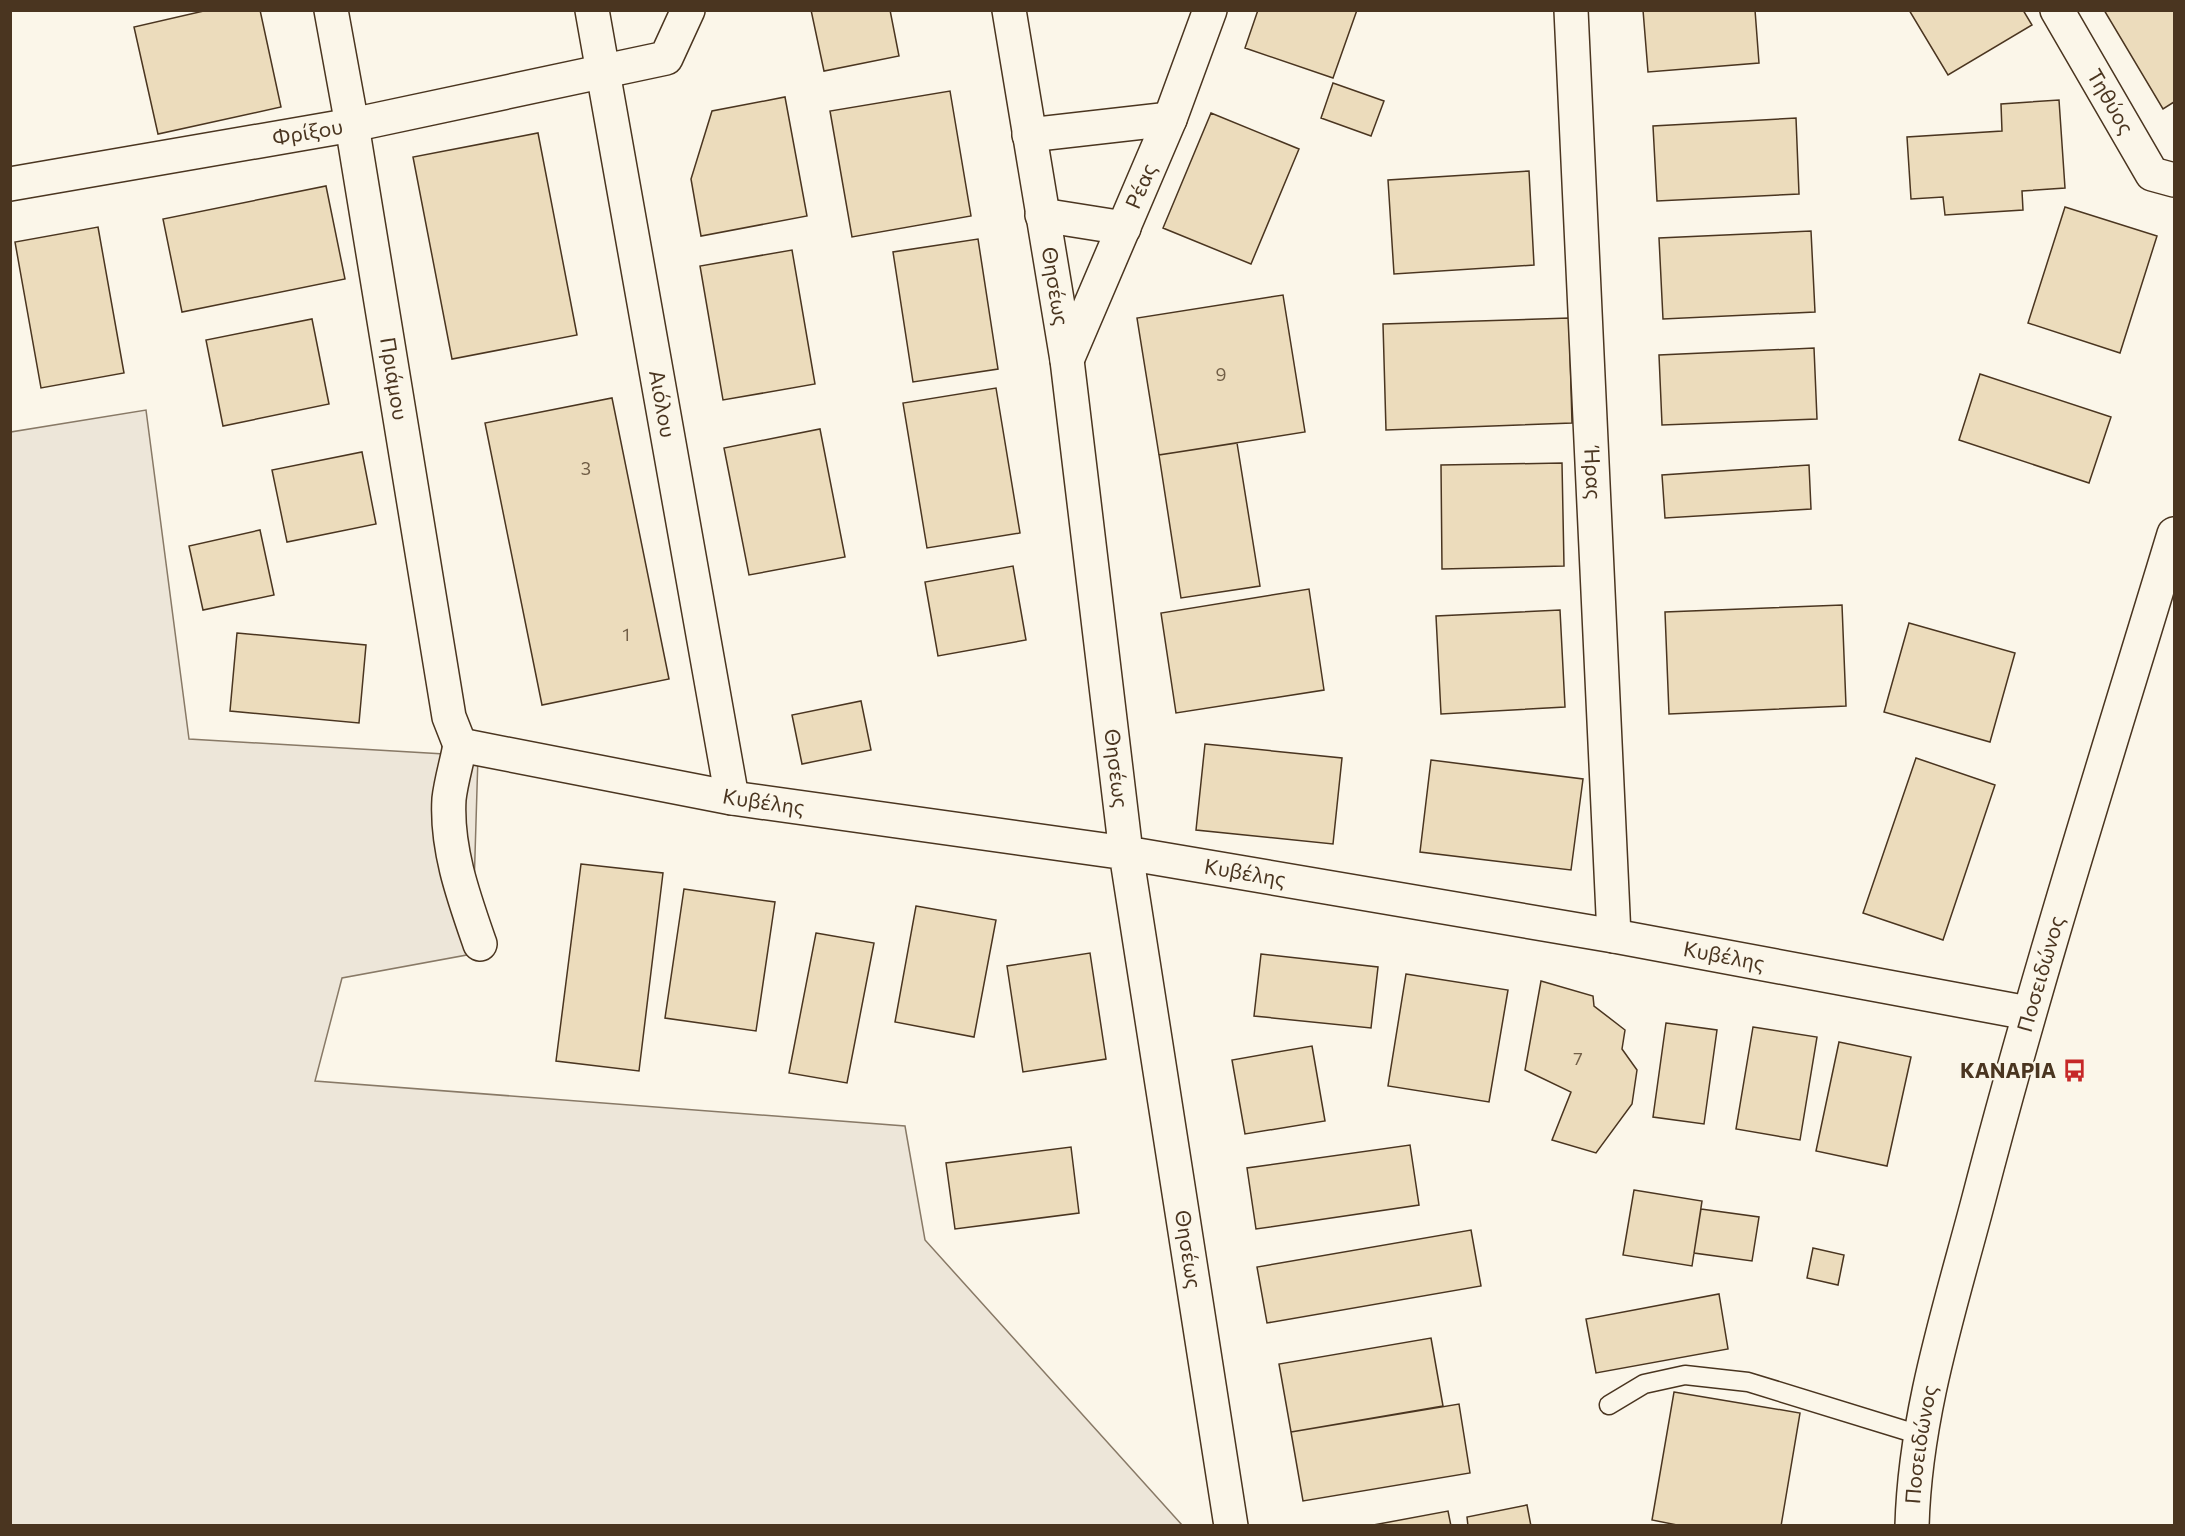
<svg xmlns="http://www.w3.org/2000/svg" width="2185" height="1536" viewBox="0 0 2185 1536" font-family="Commissioner,sans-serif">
  <rect width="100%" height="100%" fill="#fbf6e9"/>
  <path fill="#ede6d9" stroke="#887966" stroke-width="1.5" d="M 146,410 L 189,739 L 478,756 L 472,954 L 342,978 L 315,1081 L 905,1126 L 925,1240 L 1182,1525 L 11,1526 L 11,432 Z"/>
  <path fill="#ecdcbc" stroke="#4a3520" stroke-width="1.5" d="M 208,10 L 260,10 L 281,107 L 158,134 L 134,27 Z
    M 811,10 L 890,10 L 899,56 L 824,71 Z
    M 1258,10 L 1357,10 L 1333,78 L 1245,48 Z
    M 1643,10 L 1755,10 L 1759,63 L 1648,72 Z
    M 1909,10 L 2023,10 L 2032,25 L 1948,75 Z
    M 2104,10 L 2174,10 L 2174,102 L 2163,109 Z
    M 1333,83 L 1384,101 L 1371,136 L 1321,118 Z
    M 950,91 L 971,216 L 852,237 L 830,111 Z
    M 785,97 L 807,216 L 701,236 L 691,179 L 712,111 Z
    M 2059,100 L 2065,188 L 2022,191 L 2023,210 L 1945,215 L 1943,197 L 1911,199 L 1907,137 L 2002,131 L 2001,104 Z
    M 1211,113 L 1299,149 L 1251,264 L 1163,228 Z
    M 1796,118 L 1799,194 L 1657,201 L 1653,126 Z
    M 538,133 L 577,335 L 452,359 L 413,157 Z
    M 1529,171 L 1534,265 L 1394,274 L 1388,180 Z
    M 326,186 L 345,279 L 182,312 L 163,219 Z
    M 2065,207 L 2157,236 L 2120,353 L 2028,323 Z
    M 98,227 L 124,373 L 41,388 L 15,242 Z
    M 1811,231 L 1815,312 L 1663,319 L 1659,238 Z
    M 978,239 L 998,369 L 913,382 L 893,252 Z
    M 792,250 L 815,384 L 723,400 L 700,266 Z
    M 1283,295 L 1305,432 L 1159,455 L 1137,318 Z
    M 1569,318 L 1572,423 L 1386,430 L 1383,324 Z
    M 312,319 L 329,404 L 223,426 L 206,340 Z
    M 1814,348 L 1817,419 L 1662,425 L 1659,355 Z
    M 1980,374 L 2111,417 L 2089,483 L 1959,440 Z
    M 996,388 L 1020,533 L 927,548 L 903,403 Z
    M 612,398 L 669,679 L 542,705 L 485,423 Z
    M 820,429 L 845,557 L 749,575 L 724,448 Z
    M 1237,443 L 1260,586 L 1181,598 L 1159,455 Z
    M 362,452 L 376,524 L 287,542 L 272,470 Z
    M 1562,463 L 1564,566 L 1442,569 L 1441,465 Z
    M 1809,465 L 1811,509 L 1665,518 L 1662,475 Z
    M 260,530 L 274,595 L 203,610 L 189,546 Z
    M 1013,566 L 1026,640 L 938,656 L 925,582 Z
    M 1309,589 L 1324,690 L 1176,713 L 1161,613 Z
    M 1842,605 L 1846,706 L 1669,714 L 1665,612 Z
    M 1560,610 L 1565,707 L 1441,714 L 1436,616 Z
    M 1909,623 L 2015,653 L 1990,742 L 1884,712 Z
    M 237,633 L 366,645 L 359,723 L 230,711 Z
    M 861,701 L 871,750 L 802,764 L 792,715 Z
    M 1205,744 L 1342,758 L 1333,844 L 1196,830 Z
    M 1916,758 L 1995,785 L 1943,940 L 1863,913 Z
    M 1431,760 L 1583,779 L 1571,870 L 1420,852 Z
    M 581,864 L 663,873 L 639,1071 L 556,1061 Z
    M 684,889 L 775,902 L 756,1031 L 665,1018 Z
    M 916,906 L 996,920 L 974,1037 L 895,1022 Z
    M 816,933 L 874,943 L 847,1083 L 789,1073 Z
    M 1090,953 L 1106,1059 L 1023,1072 L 1007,966 Z
    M 1261,954 L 1378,967 L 1371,1028 L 1254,1016 Z
    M 1406,974 L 1508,990 L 1489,1102 L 1388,1086 Z
    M 1541,981 L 1593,996 L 1594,1006 L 1625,1030 L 1622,1049 L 1637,1070 L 1632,1104 L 1596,1153 L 1552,1140 L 1571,1092 L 1525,1070 Z
    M 1666,1023 L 1717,1030 L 1704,1124 L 1653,1117 Z
    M 1753,1027 L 1817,1037 L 1800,1140 L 1736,1129 Z
    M 1839,1042 L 1911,1057 L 1887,1166 L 1816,1151 Z
    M 1312,1046 L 1325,1121 L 1245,1134 L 1232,1060 Z
    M 1410,1145 L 1419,1205 L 1256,1229 L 1247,1168 Z
    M 1071,1147 L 1079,1213 L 955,1229 L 946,1163 Z
    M 1634,1190 L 1702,1201 L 1692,1266 L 1623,1255 Z
    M 1701,1209 L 1759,1217 L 1752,1261 L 1694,1253 Z
    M 1471,1230 L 1481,1286 L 1267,1323 L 1257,1267 Z
    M 1813,1248 L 1844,1255 L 1838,1285 L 1807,1278 Z
    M 1719,1294 L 1728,1349 L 1596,1373 L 1586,1319 Z
    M 1431,1338 L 1443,1406 L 1291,1432 L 1279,1364 Z
    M 1674,1392 L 1800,1413 L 1781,1526 L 1682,1526 L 1652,1520 Z
    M 1459,1404 L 1470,1473 L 1303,1501 L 1291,1432 Z
    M 1527,1505 L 1531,1526 L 1468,1526 L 1467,1517 Z
    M 1448,1511 L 1451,1526 L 1368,1526 Z"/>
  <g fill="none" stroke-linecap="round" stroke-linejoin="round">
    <defs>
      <path id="lane" d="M 1609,1405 L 1644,1384 L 1685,1375 L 1748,1382 L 1920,1435"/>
      <g id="street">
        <path id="s1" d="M 331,10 L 352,125 L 449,717 L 460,745"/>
        <path id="s2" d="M 592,10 L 732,798"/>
        <path id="s3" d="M 1571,10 L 1614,936"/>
        <path id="s4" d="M 2057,10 L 2152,174 L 2174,180"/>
        <path d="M 1029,135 L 1170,119"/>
        <path id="s5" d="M 10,184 L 352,125 L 666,58 L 688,10"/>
        <path d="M 1042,215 L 1124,228"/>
        <path id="s6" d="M 1067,360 L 1170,119 L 1210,10"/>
        <path id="s7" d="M 460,745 L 732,798 L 1126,853 L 1231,1526"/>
        <path d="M 460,745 C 457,762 451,781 449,799 C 446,849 464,898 480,944"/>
      </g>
      <g id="secondary">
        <path id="s8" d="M 1009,10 L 1067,360 L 1126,853 L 1614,936 L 2028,1013"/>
      </g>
      <g id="primary">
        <path id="s9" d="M 1912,1526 C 1915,1413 1951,1305 1979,1198 C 2037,975 2107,755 2174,534"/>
      </g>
    </defs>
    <use href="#lane" stroke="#4a3520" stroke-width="21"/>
    <use href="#street" stroke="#4a3520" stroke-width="36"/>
    <use href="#secondary" stroke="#4a3520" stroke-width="36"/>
    <use href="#primary" stroke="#4a3520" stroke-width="36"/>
    <use href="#lane" stroke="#fbf6e9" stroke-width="18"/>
    <use href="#street" stroke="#fbf6e9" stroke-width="33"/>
    <use href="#secondary" stroke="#fbf6e9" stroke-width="33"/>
    <use href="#primary" stroke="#fbf6e9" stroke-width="33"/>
  </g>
  <defs>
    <symbol id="bus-bare" viewBox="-9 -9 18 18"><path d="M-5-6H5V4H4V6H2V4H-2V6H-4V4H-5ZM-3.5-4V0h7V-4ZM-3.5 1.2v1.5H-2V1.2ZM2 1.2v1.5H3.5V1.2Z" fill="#c62828" stroke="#fbf6e9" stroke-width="2.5" paint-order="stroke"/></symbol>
  </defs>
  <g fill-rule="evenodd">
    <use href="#bus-bare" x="2058" y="1054" width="33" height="33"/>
  </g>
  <g text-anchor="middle" stroke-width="4.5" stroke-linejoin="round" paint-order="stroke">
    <g font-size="18" fill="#725f47">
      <text x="1221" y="381">9</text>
      <text x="586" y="475">3</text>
      <text x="626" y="641">1</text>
      <text x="1578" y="1065">7</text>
    </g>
    <g font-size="21" fill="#4a3520" stroke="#fbf6e9">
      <text dy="7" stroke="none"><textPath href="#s4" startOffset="106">Τηθύος</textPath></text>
      <text dy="7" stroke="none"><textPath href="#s5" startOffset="302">Φρίξου</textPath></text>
      <text dy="7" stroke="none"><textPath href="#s6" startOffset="189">Ρέας</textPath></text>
      <text dy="7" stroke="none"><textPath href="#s8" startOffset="280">Θησέως</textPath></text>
      <text dy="7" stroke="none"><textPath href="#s1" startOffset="374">Πριάμου</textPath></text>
      <text dy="7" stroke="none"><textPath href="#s2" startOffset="400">Αιόλου</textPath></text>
      <text dy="7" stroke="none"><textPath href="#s3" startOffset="464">Ήρας</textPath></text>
      <text dy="7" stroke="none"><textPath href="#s8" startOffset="766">Θησέως</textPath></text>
      <text dy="7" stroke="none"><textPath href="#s7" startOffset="309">Κυβέλης</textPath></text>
      <text dy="7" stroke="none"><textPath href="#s8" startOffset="972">Κυβέλης</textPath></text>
      <text dy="7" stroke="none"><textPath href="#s8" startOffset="1458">Κυβέλης</textPath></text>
      <text dy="7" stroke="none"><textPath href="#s9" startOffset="568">Ποσειδώνος</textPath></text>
      <text dy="7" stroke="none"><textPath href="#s7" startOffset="1076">Θησέως</textPath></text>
      <text dy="7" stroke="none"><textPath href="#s9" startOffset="82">Ποσειδώνος</textPath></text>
    </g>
    <g font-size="21" font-weight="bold" fill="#4a3520" stroke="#fbf6e9" text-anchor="end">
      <text x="2056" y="1078">ΚΑΝΑΡΙΑ</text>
    </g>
  </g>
  <rect width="2185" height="1536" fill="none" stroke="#4a3520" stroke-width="24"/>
</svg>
